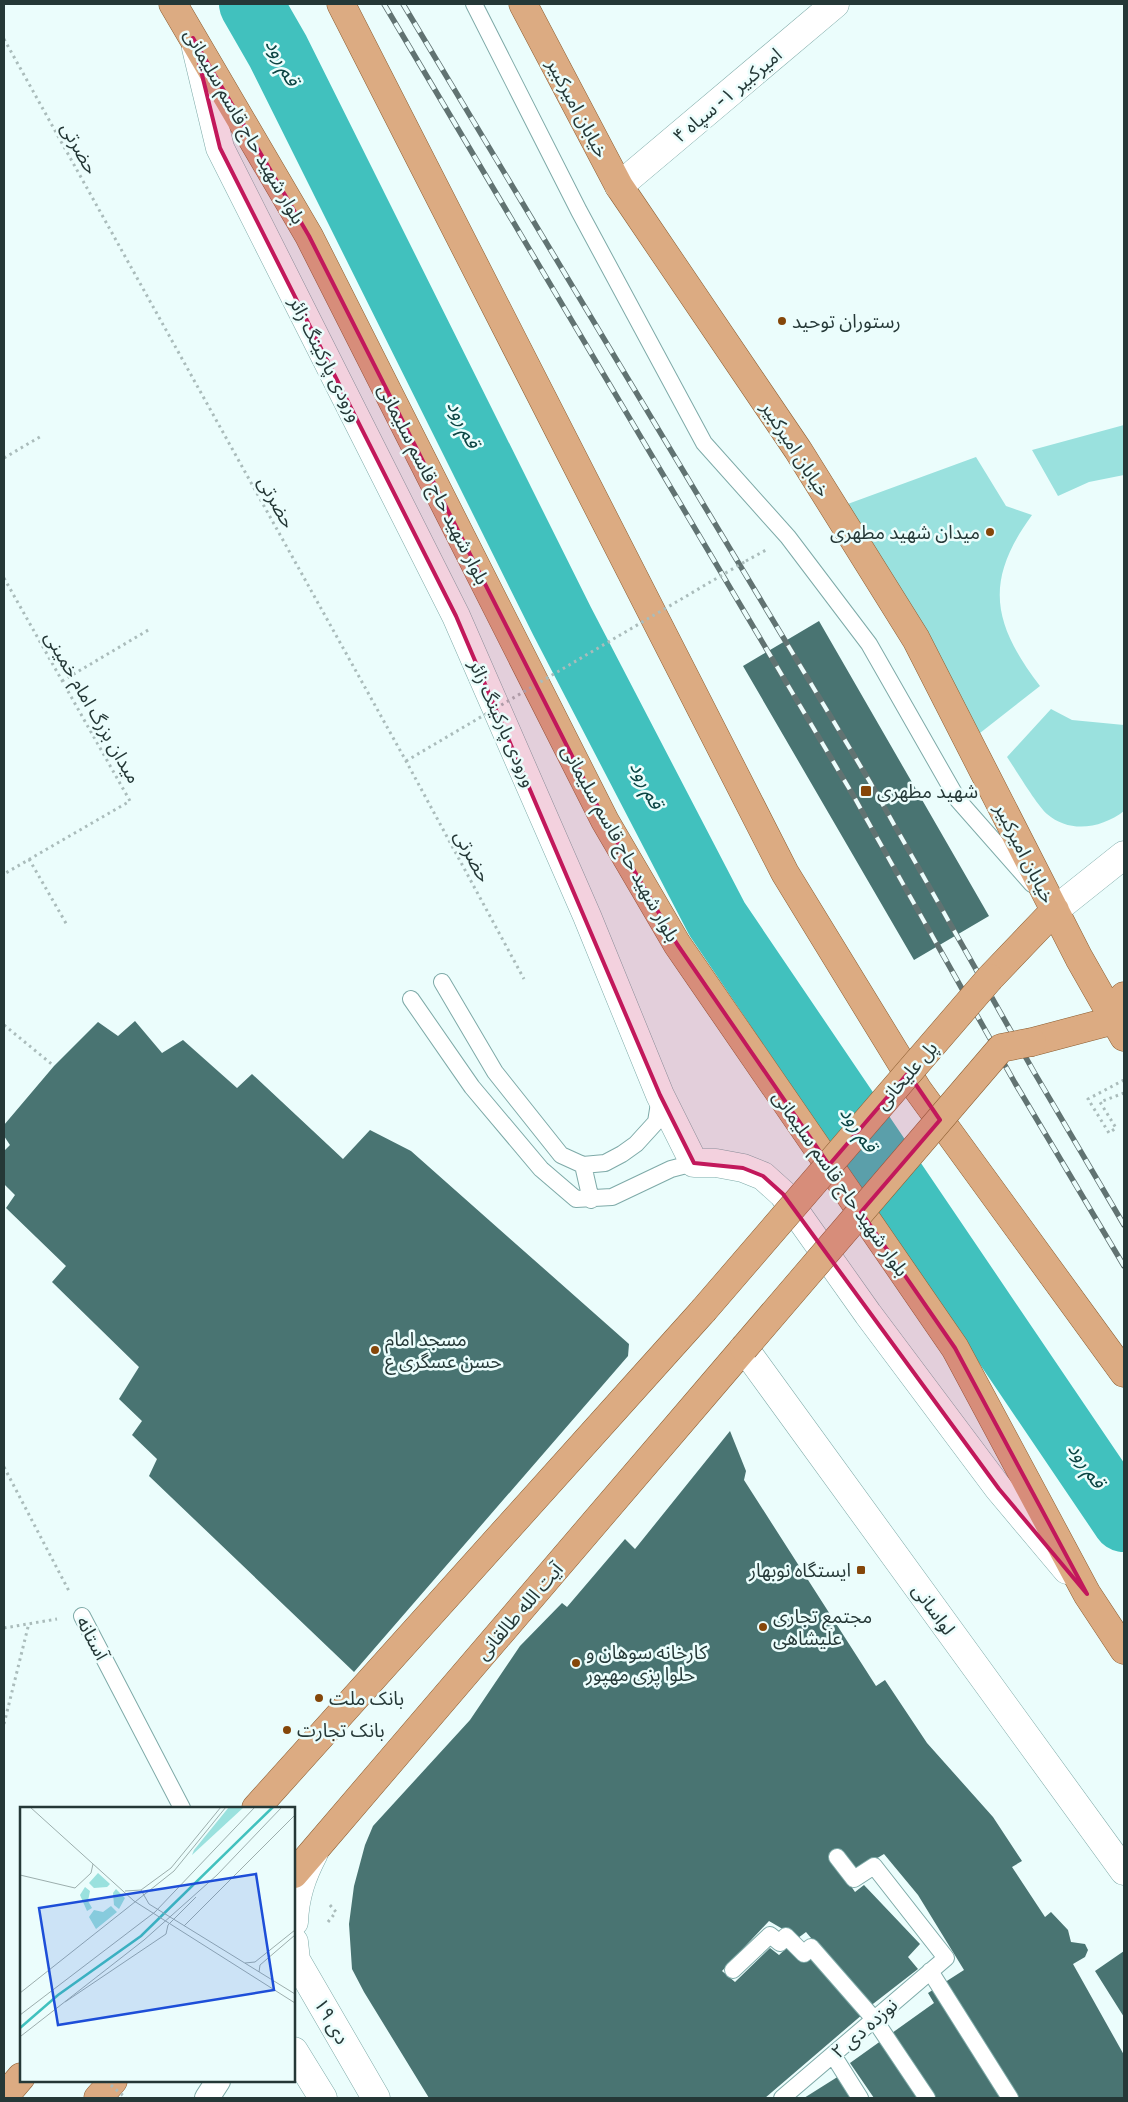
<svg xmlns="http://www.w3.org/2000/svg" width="1128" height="2102" viewBox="0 0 1128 2102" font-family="Cabin,'Noto Sans Arabic',sans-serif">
  <rect width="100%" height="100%" fill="#ebfdfc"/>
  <path fill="#9ae1de" d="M 1124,425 L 1124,475 L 1089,482 L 1058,496 L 1032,450 Z
    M 976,457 L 1006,506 L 1032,515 C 984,581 992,623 1040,686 L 980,733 L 845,505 Z
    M 1051,709 L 1072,720 L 1124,725 L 1124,811 C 1102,828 1070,834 1047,814 C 1036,804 1016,770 1007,757 Z"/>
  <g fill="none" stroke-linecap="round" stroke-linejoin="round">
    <path stroke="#41c1be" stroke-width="64" d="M 251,4 L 278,51 L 562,621 L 717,919 L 1124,1520"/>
  </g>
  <path fill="#497472" d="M 819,621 L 989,916 L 914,960 L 743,666 Z
    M 135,1021 L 162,1053 L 183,1040 L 237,1088 L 252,1074 L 343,1159 L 370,1130 L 411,1151 L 629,1344 L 628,1356 L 354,1672 L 149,1476 L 157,1459 L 132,1435 L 142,1421 L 119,1399 L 139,1367 L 52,1282 L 66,1266 L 6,1208 L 15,1195 L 4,1184 L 4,1151 L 10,1145 L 4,1136 L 4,1125 L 54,1066 L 98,1022 L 118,1036 Z
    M 730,1431 L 746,1471 L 744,1480 L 876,1686 L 885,1680 L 927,1743 L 993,1817 L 1022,1861 L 1012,1867 L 1045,1917 L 1051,1912 L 1068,1930 L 1071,1942 L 1085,1944 L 1088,1950 L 1085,1957 L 1073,1964 L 1124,2055 L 1124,2098 L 874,2098 L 850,2063 L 934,2003 L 928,1993 L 964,1970 L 918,1895 L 884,1854 L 854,1872 L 831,1857 L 855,1892 L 864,1885 L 920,1944 L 908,1957 L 918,1969 L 869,2007 L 806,1932 L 798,1938 L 769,1921 L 722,1971 L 735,1982 L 770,1948 L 779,1955 L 789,1946 L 811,1954 L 863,2014 L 765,2098 L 429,2098 L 364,1992 L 352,1969 L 349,1924 L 354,1886 L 365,1845 L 373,1826 L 470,1720 L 520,1646 L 562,1603 L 567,1607 L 625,1539 L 635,1549 Z
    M 1124,1951 L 1124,2017 L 1095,1971 Z
    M 839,2076 L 854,2098 L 804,2098 Z"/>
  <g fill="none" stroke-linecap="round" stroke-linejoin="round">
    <defs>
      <path id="service" d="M 474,4 L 579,211 L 704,443 L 788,537 L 869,644 L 958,800 L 1032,884
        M 442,982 L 495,1072 L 561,1155 L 583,1165 L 605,1163 L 622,1154 L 636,1144 L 656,1122 L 660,1097
        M 411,999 L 472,1087 L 541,1169 L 576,1199 L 612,1197 L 671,1169 L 694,1163
        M 583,1165 L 591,1200
        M 82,1616 L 182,1808
        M 733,1970 L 770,1935 L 780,1943 L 786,1936 L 804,1954 L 811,1947 L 874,2019 L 927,2098
        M 930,1971 L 1010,2098
        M 833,2055 L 860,2098
        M 782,2098 L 946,1958 L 874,1866 L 854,1879 L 837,1857"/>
      <path id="pedestrian" d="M 207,2098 L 218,2081"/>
      <path id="minor" d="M 619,186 L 835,4"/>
      <path id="secondary" d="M 196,48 L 220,148 L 456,616 L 587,916 L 660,1095 L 694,1163 L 716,1163 L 743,1168 L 763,1176 L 783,1194 L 868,1314 L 999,1489 L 1067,1570
        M 1055,910 L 1124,855
        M 744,1348 L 1124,1871
        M 294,1922 C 295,1896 302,1876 314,1853
        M 294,1942 L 296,1960 L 376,2098
        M 294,2051 L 323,2098"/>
      <path id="primary" d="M 173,4 L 309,236 L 605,821 L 677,944 L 955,1348 L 1087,1594 L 1124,1650
        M 341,4 L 785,873 L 918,1090 L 1124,1373
        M 523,4 L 619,186 L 798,450 L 916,639 L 1079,958 L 1124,1037
        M 990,978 L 1055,910
        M 1032,1042 L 1115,1020 L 1120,1000 L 1124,996
        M 256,1808 L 703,1311
        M 294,1874 L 744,1348
        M 4,2097 L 21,2077
        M 98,2098 L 113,2081"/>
    </defs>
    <use href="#service" stroke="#7eaaa8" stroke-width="18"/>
    <use href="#pedestrian" stroke="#7eaaa8" stroke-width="26"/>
    <use href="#minor" stroke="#7eaaa8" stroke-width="29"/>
    <use href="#secondary" stroke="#7eaaa8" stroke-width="29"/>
    <use href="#primary" stroke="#8c5e32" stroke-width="29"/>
    <path stroke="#aabcbb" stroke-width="3" stroke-dasharray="2.5 4" stroke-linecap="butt" d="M 4,39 L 406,761 L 524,979
      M 4,458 L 43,435
      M 746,561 L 766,550
      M 4,578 L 130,801 L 4,874
      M 62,681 L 150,629
      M 29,859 L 67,925
      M 4,1025 L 54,1066
      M 1124,1080 L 1088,1099 L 1109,1133 L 1116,1128 L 1100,1102 L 1124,1093
      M 4,1467 L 70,1593
      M 4,1628 L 57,1619
      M 4,1724 L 29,1623
      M 328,1922 L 336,1912 L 329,1904"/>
    <use href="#service" stroke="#fff" stroke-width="16"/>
    <use href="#pedestrian" stroke="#fff" stroke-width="24"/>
    <use href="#minor" stroke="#fff" stroke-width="28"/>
    <use href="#secondary" stroke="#fff" stroke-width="28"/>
    <use href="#primary" stroke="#dcab82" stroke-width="28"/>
    <defs>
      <path id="rail" d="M 384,4 L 853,795 L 1015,1083 L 1124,1266
        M 403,4 L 870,782 L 1034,1072 L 1124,1225"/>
    </defs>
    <use href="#rail" stroke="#617372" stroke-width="5.5"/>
    <use href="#rail" stroke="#ebfdfc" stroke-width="4" stroke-dasharray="11" stroke-linecap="butt"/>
    <defs>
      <path id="primary-bridge" d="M 703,1311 L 990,978
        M 744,1348 L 1001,1048 L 1032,1042"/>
    </defs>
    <use href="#primary-bridge" stroke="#8c5e32" stroke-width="29" stroke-linecap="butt"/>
    <path stroke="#aabcbb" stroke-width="3" stroke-dasharray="2.5 4" stroke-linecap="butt" d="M 406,761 L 746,561
      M 106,2081 L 126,2098"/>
    <use href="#primary-bridge" stroke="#dcab82" stroke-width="28"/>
  </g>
  <path fill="#c2185b" fill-opacity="0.2" stroke="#c2185b" stroke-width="4" stroke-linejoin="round" d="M 193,38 L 309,236 L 605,821 L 677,944 L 829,1165 L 908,1073 L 940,1120 L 861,1212 L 955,1348 L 1087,1594 L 999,1489 L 783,1194 L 763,1176 L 743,1168 L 694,1163 L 660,1095 L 456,616 L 220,148 Z"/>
  <g fill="#854609" stroke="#ebfdfc" stroke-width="2">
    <circle cx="782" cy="321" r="5"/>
    <circle cx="990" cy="532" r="5"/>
    <rect x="860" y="785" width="12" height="12" rx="2.5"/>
    <circle cx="375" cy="1350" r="5"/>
    <rect x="856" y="1565" width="10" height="10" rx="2.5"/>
    <circle cx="763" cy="1627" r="5"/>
    <circle cx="576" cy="1663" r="5"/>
    <circle cx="319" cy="1698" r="5"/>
    <circle cx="287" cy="1730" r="5"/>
  </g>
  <g text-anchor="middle" stroke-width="5" stroke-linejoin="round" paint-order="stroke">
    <g font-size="19" fill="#253837" stroke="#ebfdfc">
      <text transform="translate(727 95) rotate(-40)" y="7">امیرکبیر ۱- سپاه ۴</text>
      <text transform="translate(578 108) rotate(62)" y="7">خیابان امیرکبیر</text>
      <text transform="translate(245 126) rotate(60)" y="7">بلوار شهید حاج قاسم سلیمانی</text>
      <text transform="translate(80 148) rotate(61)" y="7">حضرتی</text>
      <text transform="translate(326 359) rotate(63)" y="7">ورودی پارکینگ زائر</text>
      <text transform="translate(796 449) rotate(57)" y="7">خیابان امیرکبیر</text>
      <text transform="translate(434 484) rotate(63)" y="7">بلوار شهید حاج قاسم سلیمانی</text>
      <text transform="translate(277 502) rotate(61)" y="7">حضرتی</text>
      <text transform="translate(93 707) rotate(60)" y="7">میدان بزرگ امام خمینی</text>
      <text transform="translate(503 723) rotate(66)" y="7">ورودی پارکینگ زائر</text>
      <text transform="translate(621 843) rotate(61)" y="7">بلوار شهید حاج قاسم سلیمانی</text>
      <text transform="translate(1025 853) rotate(63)" y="7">خیابان امیرکبیر</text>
      <text transform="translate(473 856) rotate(62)" y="7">حضرتی</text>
      <text transform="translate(906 1075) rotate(-49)" y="7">پل علیخانی</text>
      <text transform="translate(841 1183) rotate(55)" y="7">بلوار شهید حاج قاسم سلیمانی</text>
      <text transform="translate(934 1609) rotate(54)" y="7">لواسانی</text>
      <text transform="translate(519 1611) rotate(-49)" y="7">آیت الله طالقانی</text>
      <text transform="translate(93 1638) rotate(62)" y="7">آستانه</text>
      <text transform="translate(332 2021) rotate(60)" y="7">۱۹ دی</text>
      <text transform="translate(864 2028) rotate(-41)" y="7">نوزده دی ۲</text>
    </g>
    <g font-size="19" fill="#253837" stroke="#ebfdfc" text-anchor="start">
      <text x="792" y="328">رستوران توحید</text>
      <text x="980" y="539" text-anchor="end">میدان شهید مطهری</text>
      <text x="877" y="798">شهید مطهری</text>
      <text x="385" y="1346">مسجد امام<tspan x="385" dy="22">حسن عسگری ع</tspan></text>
      <text x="851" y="1577" text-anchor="end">ایستگاه نوبهار</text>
      <text x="773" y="1623">مجتمع تجاری<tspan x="773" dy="22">علیشاهی</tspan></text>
      <text x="586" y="1659">کارخانه سوهان و<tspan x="586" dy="22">حلوا پزی مهپور</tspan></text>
      <text x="329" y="1705">بانک ملت</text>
      <text x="297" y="1737">بانک تجارت</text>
    </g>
    <g font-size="20" font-style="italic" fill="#0c4544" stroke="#ebfdfc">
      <text transform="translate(283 62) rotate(62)" y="7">قم رود</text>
      <text transform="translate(464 424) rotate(64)" y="7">قم رود</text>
      <text transform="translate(647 785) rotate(63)" y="7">قم رود</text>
      <text transform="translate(859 1129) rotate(56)" y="7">قم رود</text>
      <text transform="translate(1087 1465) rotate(56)" y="7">قم رود</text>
    </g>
  </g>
  <g transform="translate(20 1807)">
    <rect width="275" height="275" fill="#ebfdfc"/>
    <path d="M 209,0 L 224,0 L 172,48 L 174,43 ZM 78,66 L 90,77 L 87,80 L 74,81 L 69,76 ZM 65,80 L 70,84 L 68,94 L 72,101 L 67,104 L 60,88 ZM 96,82 L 105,91 L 99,102 L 94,98 L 93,86 ZM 91,99 L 97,105 L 76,122 L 69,110 L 74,103 L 83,105 Z" fill="#9ae1de"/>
    <path fill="none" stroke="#41c1be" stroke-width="2.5" d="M 0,221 L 38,188 L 121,129 L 253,0"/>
    <path fill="none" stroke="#9caead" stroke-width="1" d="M 10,0 L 114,94 L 275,196M 0,68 L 55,81 L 71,66 L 73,57M 121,83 L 129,97 L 275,187M 105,84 L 121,83 L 151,61 L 201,0M 164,119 L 275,8M 225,156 L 235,155 L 275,123M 239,165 L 240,158 L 275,128M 0,186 L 154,64 L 206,0M 45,195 L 146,127 L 148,118 L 176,90M 0,208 L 135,105 L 235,0M 1,229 L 124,133 L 197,68 L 262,0"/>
    <path fill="#1d4ed8" fill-opacity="0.15" stroke="#1d4ed8" stroke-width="2.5" d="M 236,67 L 254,183 L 38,218 L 19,101 Z"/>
    <rect width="275" height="275" fill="none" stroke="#253837" stroke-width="2.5"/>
  </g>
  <rect width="1128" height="2102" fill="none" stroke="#253837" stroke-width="10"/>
</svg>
